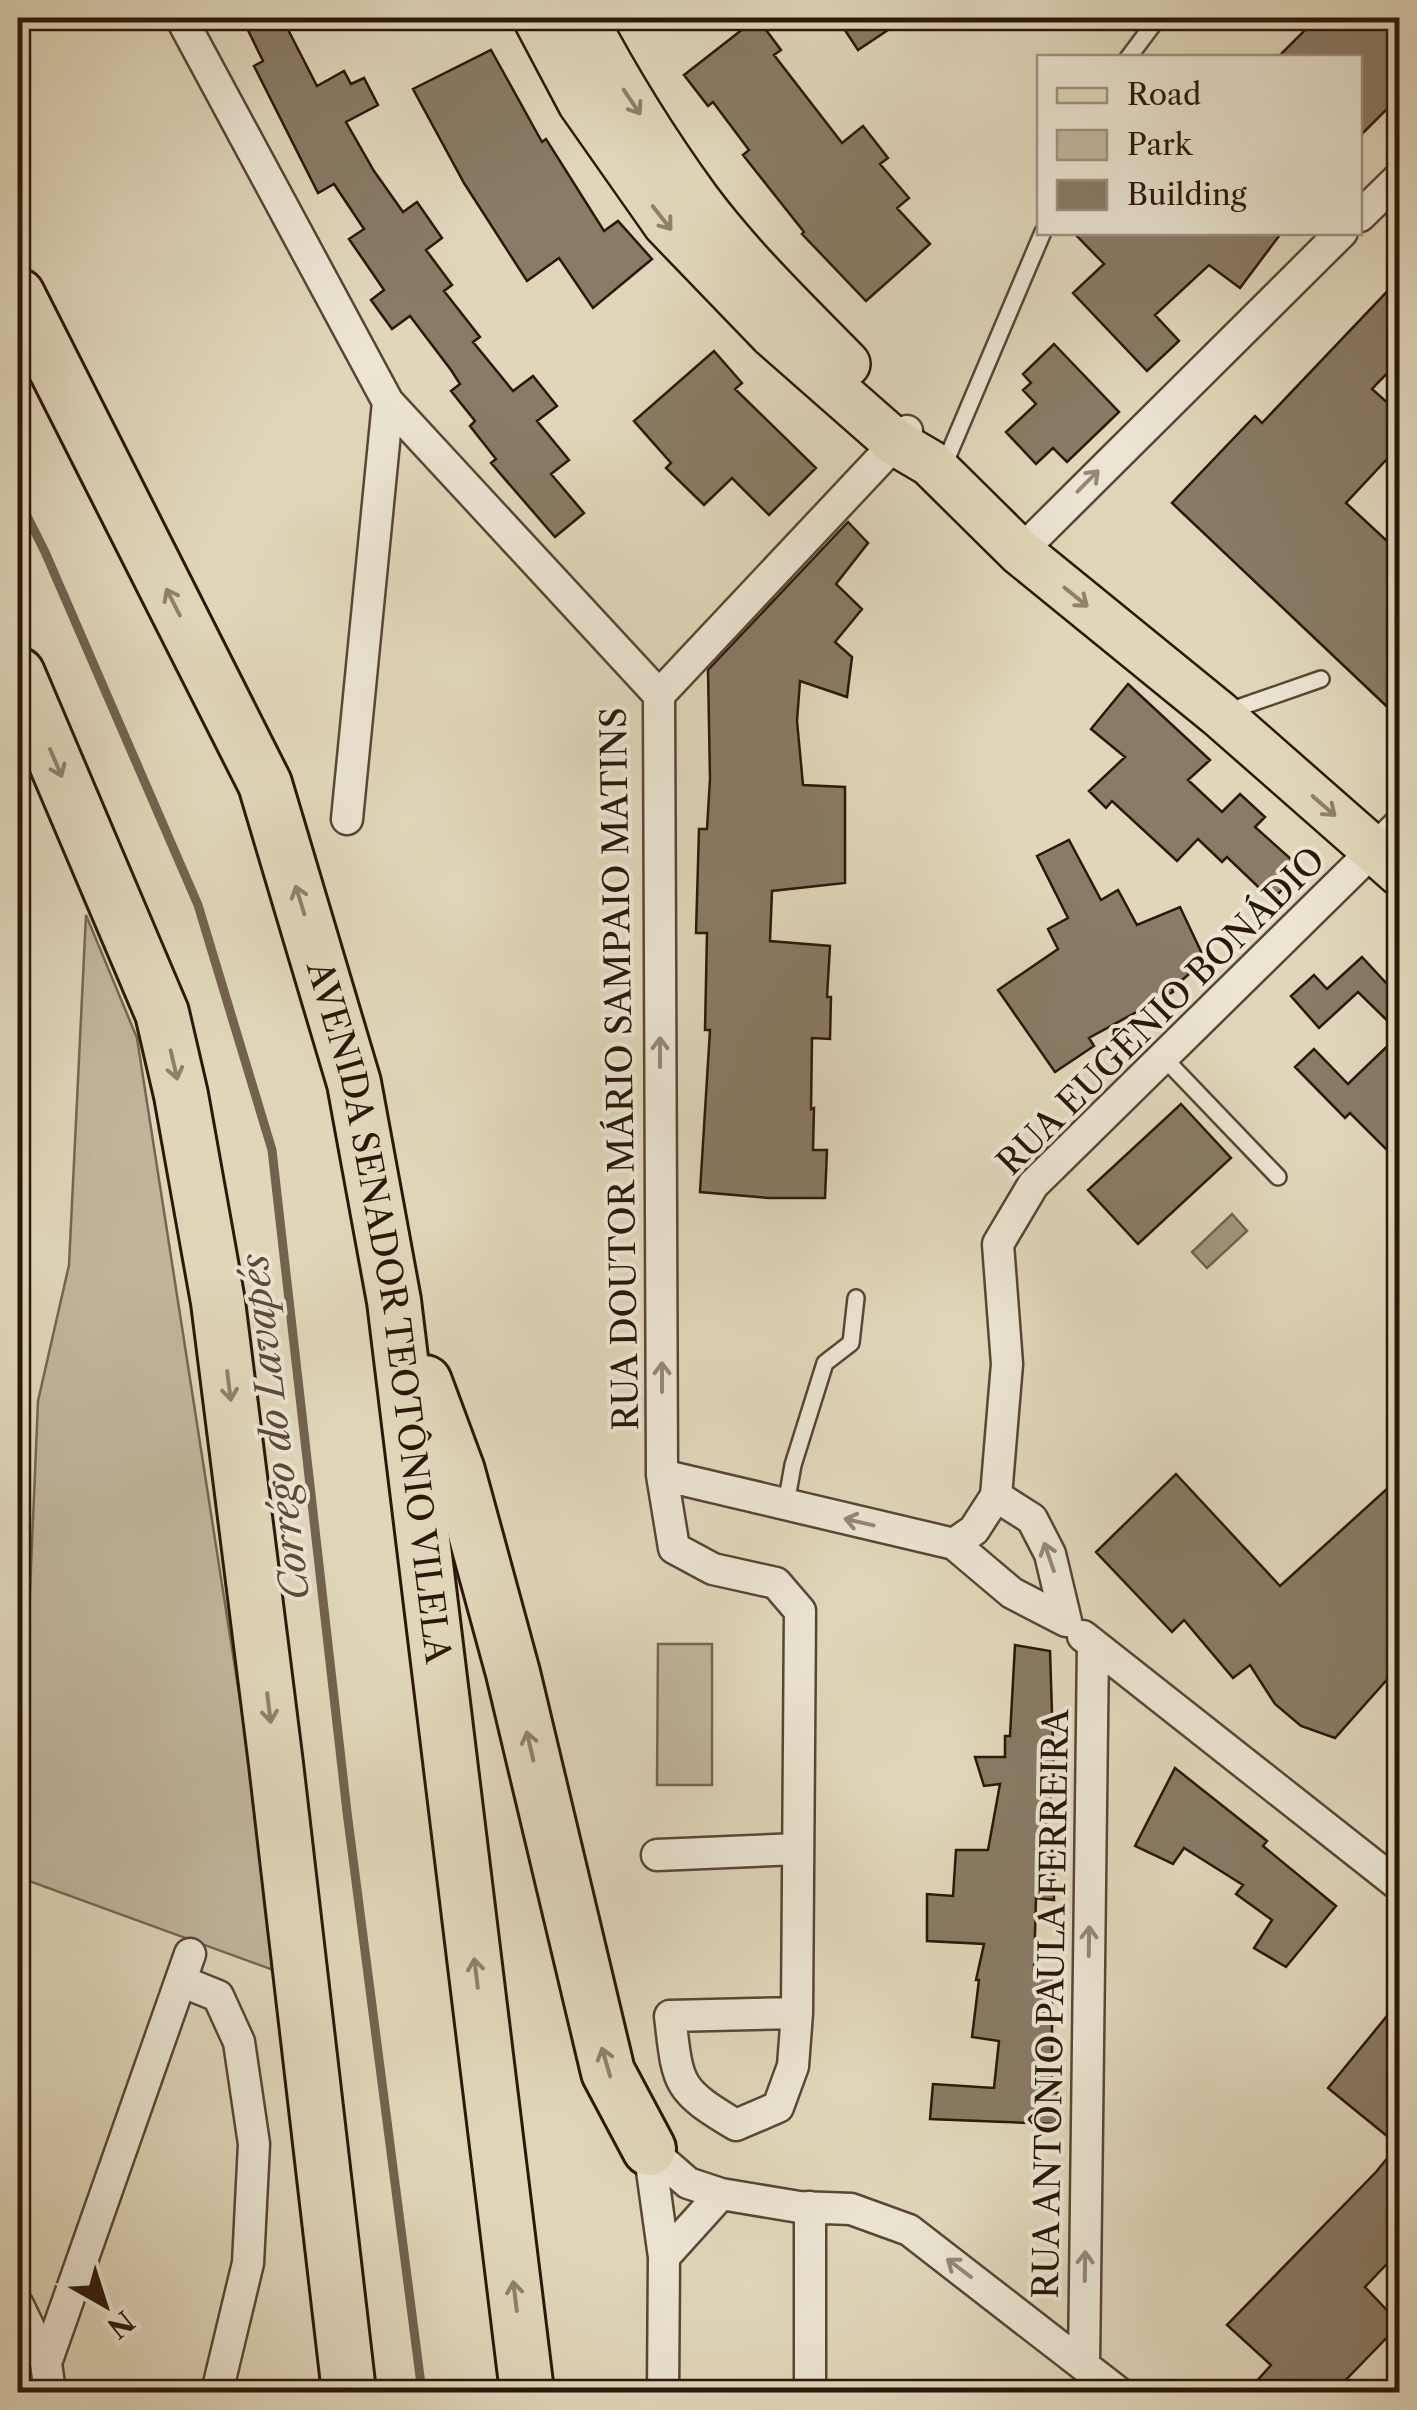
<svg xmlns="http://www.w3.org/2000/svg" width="1417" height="2410" viewBox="0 0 1417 2410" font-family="'Libre Caslon Text',serif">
  <rect width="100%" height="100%" fill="#e0d7ba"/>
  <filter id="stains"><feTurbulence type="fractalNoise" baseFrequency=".002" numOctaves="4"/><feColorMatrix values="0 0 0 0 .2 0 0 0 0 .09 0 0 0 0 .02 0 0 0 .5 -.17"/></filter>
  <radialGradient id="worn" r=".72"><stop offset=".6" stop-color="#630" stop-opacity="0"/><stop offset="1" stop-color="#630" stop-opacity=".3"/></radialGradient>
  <path fill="#c1b69c" stroke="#766652" stroke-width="2.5" d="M 86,915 L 137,1038 L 275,1925 L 276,1971 L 18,1877 L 38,1401 L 69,1265 Z
    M 658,1644 L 712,1644 L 712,1785 L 657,1785 Z"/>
  <path fill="#a2967e" stroke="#72634f" stroke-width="2.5" d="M 1232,1214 L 1247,1231 L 1207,1268 L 1192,1252 Z"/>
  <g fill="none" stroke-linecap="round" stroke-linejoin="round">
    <path stroke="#72634f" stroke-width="9" d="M 18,498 L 45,552 L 198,905 L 272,1150 L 347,1812 L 422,2392"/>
  </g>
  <path fill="#897b65" stroke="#2b1709" stroke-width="2.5" d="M 242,18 L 282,18 L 317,86 L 344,71 L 351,84 L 364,78 L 378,105 L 346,122 L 374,171 L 403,212 L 417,202 L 442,238 L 426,250 L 452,285 L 444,291 L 480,337 L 473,342 L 513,391 L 533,376 L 557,406 L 537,421 L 569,460 L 551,474 L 584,513 L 555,537 L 491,463 L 496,459 L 470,426 L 475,421 L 451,391 L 460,384 L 451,370 L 410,316 L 392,329 L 371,300 L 384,290 L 349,239 L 364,229 L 334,184 L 318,193 L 254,66 L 263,61 Z
    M 757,18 L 781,50 L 774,55 L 842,143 L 863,126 L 888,158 L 880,164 L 909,198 L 897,208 L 930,244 L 866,301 L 802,234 L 804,232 L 743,155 L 749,150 L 713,102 L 708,106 L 684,75 Z
    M 837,18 L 906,18 L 858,50 Z
    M 1317,18 L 1400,18 L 1400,96 L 1360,136 L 1360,58 L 1277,58 Z
    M 491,50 L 542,142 L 546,139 L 604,231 L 618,221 L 652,259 L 593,308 L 559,258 L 527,281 L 464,183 L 413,89 Z
    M 1073,232 L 1282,232 L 1240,288 L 1209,265 L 1155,315 L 1179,341 L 1147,371 L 1073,293 L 1104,264 Z
    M 1400,278 L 1400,360 L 1372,389 L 1400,414 L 1400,445 L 1346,503 L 1400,553 L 1400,719 L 1172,503 L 1255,416 L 1262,423 Z
    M 1054,344 L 1119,412 L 1067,462 L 1053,448 L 1036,464 L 1006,432 L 1036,404 L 1023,390 L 1031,383 L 1023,374 Z
    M 714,351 L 742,383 L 735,389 L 816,468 L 769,515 L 732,478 L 704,505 L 666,468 L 671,463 L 634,421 Z
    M 848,522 L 868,543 L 836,584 L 862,609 L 835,642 L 852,657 L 847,697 L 800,681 L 797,721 L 803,785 L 845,787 L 845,883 L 772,891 L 770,941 L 830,946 L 827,997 L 831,997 L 830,1039 L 812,1038 L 811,1109 L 814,1108 L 813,1150 L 827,1150 L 825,1198 L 769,1198 L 700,1192 L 710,1030 L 705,1030 L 707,933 L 696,933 L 699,829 L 707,829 L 710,779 L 708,670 Z
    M 1128,684 L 1210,760 L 1188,780 L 1222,812 L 1240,794 L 1265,817 L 1255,827 L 1302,869 L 1272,900 L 1227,857 L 1222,862 L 1198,839 L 1177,861 L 1112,801 L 1106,808 L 1089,791 L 1125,757 L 1091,729 Z
    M 1069,840 L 1101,900 L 1118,890 L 1137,925 L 1180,907 L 1205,960 L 1172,989 L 1173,992 L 1089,1038 L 1094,1046 L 1055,1072 L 998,990 L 1058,949 L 1048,929 L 1068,918 L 1037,856 Z
    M 1362,957 L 1400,998 L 1400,1033 L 1358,992 L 1319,1028 L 1291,996 L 1314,975 L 1327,989 Z
    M 1400,1034 L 1400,1163 L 1350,1113 L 1345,1118 L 1295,1067 L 1314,1049 L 1348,1084 Z
    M 1181,1104 L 1231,1158 L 1138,1244 L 1088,1190 Z
    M 1176,1474 L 1280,1586 L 1400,1477 L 1400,1665 L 1335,1738 L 1301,1726 L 1275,1704 L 1250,1665 L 1233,1678 L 1184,1620 L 1172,1632 L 1096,1552 Z
    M 1015,1645 L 1050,1651 L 1054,1775 L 1042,1851 L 1053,1851 L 1054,1900 L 1036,1898 L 1034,1969 L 1052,1971 L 1052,2092 L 1058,2093 L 1056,2124 L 930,2119 L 933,2084 L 994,2088 L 999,2041 L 972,2037 L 979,1980 L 976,1980 L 984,1944 L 927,1941 L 927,1894 L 953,1896 L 956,1850 L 988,1850 L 1000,1784 L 984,1786 L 975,1757 L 1005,1757 L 1005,1736 L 1010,1736 Z
    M 1175,1768 L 1267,1841 L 1263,1846 L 1336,1906 L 1286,1967 L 1254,1948 L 1272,1920 L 1236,1894 L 1243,1885 L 1184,1848 L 1173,1864 L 1135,1846 Z
    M 1400,2000 L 1400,2250 L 1365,2287 L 1400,2324 L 1334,2392 L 1247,2392 L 1271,2365 L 1227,2325 L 1376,2172 L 1398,2145 L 1328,2088 Z"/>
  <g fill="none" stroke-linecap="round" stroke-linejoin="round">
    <defs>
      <path id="lane" d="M 1128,58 L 1158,18
        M 942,470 L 1043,232
        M 1226,712 L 1321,679
        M 1163,1057 L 1278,1177
        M 786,1504 L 793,1465 L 825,1363 L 851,1343 L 856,1298"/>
      <path id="street" d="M 181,18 L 388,402 L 659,695 L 662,1475 L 674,1548 L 713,1569 L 776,1583 L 800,1611 L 797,2013 L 793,2066 L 778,2107 L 736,2125 C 676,2089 678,2085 670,2016 L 797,2013
        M 1360,216 L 1400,177
        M 1020,552 L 1342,232
        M 659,695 L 907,431
        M 347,819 L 388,402
        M 662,1475 L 954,1544 L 1012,1593 L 1066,1621 L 1050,1554 L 1032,1519 L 996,1496
        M 954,1544 L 974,1530 L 996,1496 L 1007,1364 L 998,1244 L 1033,1185 L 1400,824
        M 1083,1636 L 1400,1886
        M 657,1855 L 797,1849
        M 181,1981 L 218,1996 L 239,2042 L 254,2144 L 248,2263 L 217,2392
        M 649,2149 L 688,2183 L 721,2194 L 799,2207 L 851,2209 L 909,2230 L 1118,2392
        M 649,2149 L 664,2257 L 663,2392
        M 664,2257 L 721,2194
        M 18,2305 L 46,2363
        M 1084,2364 L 1093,1645
        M 50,2392 L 46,2363 L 190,1954
        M 810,2392 L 810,2207"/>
      <path id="primary" d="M 536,18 L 581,103 L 666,224 L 772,334 L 896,443 L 930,463 L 1020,552 L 1219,714 L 1400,873
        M 584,18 C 617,81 655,142 697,200 C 741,259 796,312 847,364"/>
      <g id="highway">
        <path id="s1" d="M 18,295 L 265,784 L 354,1083 L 394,1301 L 527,2392"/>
        <path d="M 18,674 L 162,1013 L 181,1095 L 218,1302 L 276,1764 L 349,2392"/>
        <path d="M 425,1382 L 458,1471 L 513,1673 L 608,2072 L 649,2149"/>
      </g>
    </defs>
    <use href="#lane" stroke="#584735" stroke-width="20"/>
    <use href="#street" stroke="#584735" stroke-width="35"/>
    <use href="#primary" stroke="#2b1709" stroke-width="50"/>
    <use href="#highway" stroke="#2b1709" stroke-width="58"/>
    <use href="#lane" stroke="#ebe5d2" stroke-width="15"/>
    <use href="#street" stroke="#ebe5d2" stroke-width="30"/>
    <use href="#primary" stroke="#e0d7ba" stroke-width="45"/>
    <use href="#highway" stroke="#e0d7ba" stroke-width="52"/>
  </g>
  <defs><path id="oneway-shaft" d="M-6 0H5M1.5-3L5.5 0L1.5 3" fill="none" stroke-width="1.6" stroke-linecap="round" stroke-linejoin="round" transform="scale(2.5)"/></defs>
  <g stroke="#8f816a">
    <use href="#oneway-shaft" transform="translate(632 102) rotate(56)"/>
    <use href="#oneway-shaft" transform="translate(662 218) rotate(52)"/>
    <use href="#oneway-shaft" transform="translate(1076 597) rotate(39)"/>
    <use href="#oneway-shaft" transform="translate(173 602) rotate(-117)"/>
    <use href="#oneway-shaft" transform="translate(56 763) rotate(67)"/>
    <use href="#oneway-shaft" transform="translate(1324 806) rotate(41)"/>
    <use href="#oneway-shaft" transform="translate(300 900) rotate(-107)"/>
    <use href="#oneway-shaft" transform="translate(174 1065) rotate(77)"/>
    <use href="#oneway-shaft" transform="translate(229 1386) rotate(83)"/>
    <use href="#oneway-shaft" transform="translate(269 1708) rotate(83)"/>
    <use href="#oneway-shaft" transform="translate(530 1746) rotate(-103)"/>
    <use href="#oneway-shaft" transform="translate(476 1973) rotate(-97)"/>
    <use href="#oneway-shaft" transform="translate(606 2062) rotate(-106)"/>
    <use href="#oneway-shaft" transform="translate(515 2296) rotate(-97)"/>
  </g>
  <g stroke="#958878">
    <use href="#oneway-shaft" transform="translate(1088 481) rotate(-45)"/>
    <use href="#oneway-shaft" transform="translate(660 1052) rotate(-90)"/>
    <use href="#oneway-shaft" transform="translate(662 1377) rotate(-90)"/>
    <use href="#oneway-shaft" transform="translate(859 1522) rotate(-167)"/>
    <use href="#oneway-shaft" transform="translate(1049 1557) rotate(-109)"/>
    <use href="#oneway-shaft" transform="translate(1089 1941) rotate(-89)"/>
    <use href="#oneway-shaft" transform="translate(1085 2266) rotate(-89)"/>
    <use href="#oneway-shaft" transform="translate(959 2268) rotate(-143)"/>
  </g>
  <g text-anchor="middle" stroke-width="8" stroke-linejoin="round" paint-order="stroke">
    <g font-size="35" fill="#2b1709" stroke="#ebe5d2">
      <text transform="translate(1161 1011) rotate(-45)" y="12">RUA EUGÊNIO BONÁDIO</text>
      <text transform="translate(620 1069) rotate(-91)" y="12">RUA DOUTOR MÁRIO SAMPAIO MATINS</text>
      <text dy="12" stroke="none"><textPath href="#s1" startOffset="1090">AVENIDA SENADOR TEOTÔNIO VILELA</textPath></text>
      <text transform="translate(1051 2004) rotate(-89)" y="12">RUA ANTÔNIO PAULA FERREIRA</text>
    </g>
    <g font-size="38" font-style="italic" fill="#5b4a38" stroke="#ebe5d2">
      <text transform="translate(275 1427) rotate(-97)" y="13">Corrégo do Lavapés</text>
    </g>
  </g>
  <rect width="1417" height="2410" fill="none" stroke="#e0d7ba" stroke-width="60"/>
  <rect x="20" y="20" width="1377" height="2370" fill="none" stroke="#2b1709" stroke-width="5"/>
  <rect x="30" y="30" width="1357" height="2350" fill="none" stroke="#2b1709" stroke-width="2.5"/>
  <rect x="1037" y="55" width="325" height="180" fill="#ebe5d2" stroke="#9e9382" stroke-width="2.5"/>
  <rect x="1057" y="88" width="50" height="15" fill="#e0d7ba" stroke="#9e9382" stroke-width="2.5"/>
  <text x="1127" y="105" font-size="30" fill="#2b1709">Road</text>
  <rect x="1057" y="130" width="50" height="30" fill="#c1b69c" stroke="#9e9382" stroke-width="2.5"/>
  <text x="1127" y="155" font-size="30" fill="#2b1709">Park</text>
  <rect x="1057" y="180" width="50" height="30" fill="#897b65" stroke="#9e9382" stroke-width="2.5"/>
  <text x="1127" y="205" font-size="30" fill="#2b1709">Building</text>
  <g transform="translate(105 2305) rotate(141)" stroke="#ebe5d2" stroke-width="8" paint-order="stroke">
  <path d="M0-8L18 38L0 25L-18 38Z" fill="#2b1709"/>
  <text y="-15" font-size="28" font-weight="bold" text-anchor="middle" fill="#2b1709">N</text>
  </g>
  <rect width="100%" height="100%" filter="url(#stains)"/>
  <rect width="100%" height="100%" fill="url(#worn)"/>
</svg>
